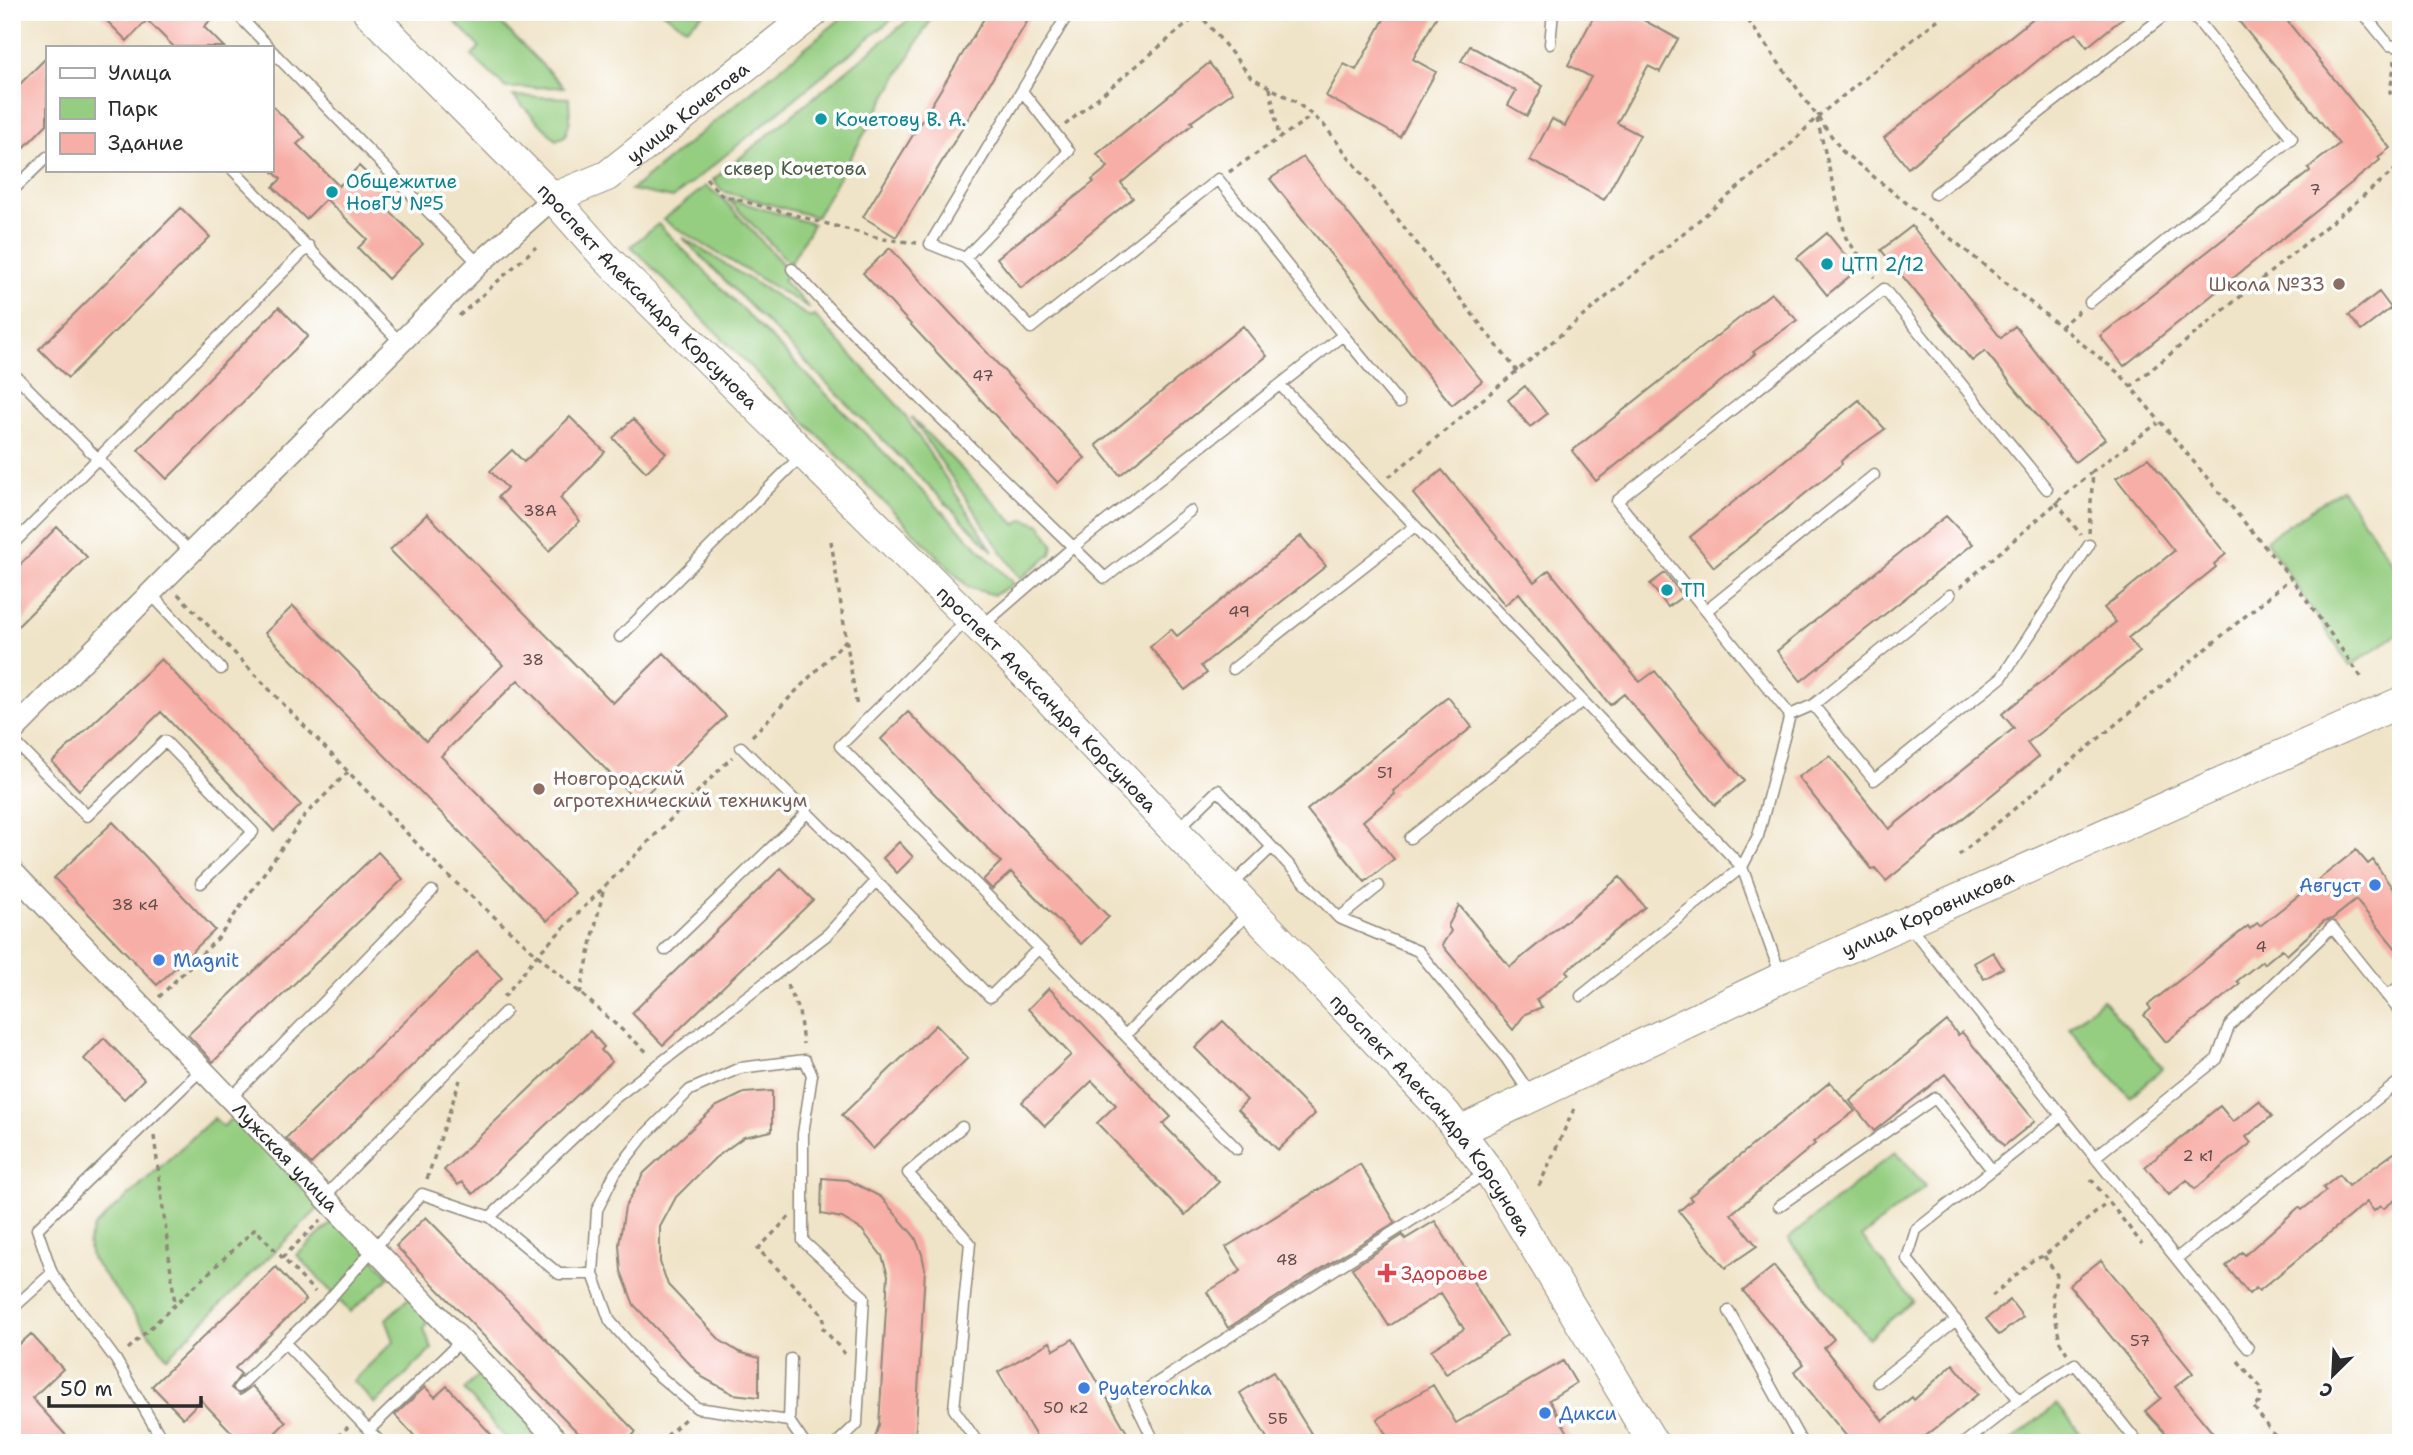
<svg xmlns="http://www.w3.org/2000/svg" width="2413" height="1455" viewBox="0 0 2413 1455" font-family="'Shantell Sans',sans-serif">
  <rect width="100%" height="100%" fill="#fff"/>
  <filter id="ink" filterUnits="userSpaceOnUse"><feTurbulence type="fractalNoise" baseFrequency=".0143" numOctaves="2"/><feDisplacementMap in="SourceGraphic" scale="14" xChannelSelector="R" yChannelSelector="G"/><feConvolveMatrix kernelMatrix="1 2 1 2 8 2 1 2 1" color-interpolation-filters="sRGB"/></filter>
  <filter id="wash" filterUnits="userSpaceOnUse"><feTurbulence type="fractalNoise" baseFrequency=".00686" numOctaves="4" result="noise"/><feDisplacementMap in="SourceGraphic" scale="28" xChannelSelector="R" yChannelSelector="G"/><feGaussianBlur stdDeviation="1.57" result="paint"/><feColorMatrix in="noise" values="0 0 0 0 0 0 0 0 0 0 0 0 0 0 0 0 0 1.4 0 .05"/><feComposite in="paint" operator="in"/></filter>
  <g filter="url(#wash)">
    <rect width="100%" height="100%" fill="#f0e4c8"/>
    <path fill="#95ce81" stroke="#607c56" stroke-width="2" d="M 445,12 L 490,12 L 564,87 L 506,88 L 472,56 L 480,47 Z
      M 662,12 L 706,12 L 686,28 Z
      M 849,12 L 901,12 L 673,198 L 631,190 Z
      M 918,12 L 935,12 L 816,217 L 722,191 L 713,180 Z
      M 513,96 L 569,98 L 570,121 L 565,136 L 556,140 Z
      M 706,186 L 722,198 L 790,272 L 783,280 L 810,309 L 663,220 Z
      M 727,198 L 813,224 L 790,264 Z
      M 658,224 L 1014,584 L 994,595 L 968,587 L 631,246 Z
      M 682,237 L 811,318 L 814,315 L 900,408 L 993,551 Z
      M 911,417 L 1016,525 L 1024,519 L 1041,525 L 1053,545 L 1051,554 L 1020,579 Z
      M 2342,489 L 2401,576 L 2401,632 L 2350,666 L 2266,540 Z
      M 2102,999 L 2163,1068 L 2130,1097 L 2069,1028 Z
      M 236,1113 L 322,1205 L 167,1357 L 91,1258 L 88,1242 L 94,1227 L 214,1118 L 223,1127 Z
      M 1896,1151 L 1925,1186 L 1862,1237 L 1913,1301 L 1868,1338 L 1788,1239 Z
      M 337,1218 L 390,1277 L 350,1312 L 297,1255 Z
      M 413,1294 L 431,1316 L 424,1329 L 432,1349 L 375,1404 L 353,1381 L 394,1341 L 386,1319 Z
      M 481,1372 L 548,1443 L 509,1443 L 464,1390 Z
      M 2057,1404 L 2088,1443 L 2008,1443 Z"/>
    <g id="blocks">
      <path fill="#f7aea6" d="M 98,12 L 218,12 L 204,27 L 224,47 L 174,47 L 147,20 L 127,41 Z
        M 988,12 L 1033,12 L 896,237 L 863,217 Z
        M 1388,12 L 1439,12 L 1413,59 L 1436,72 L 1400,137 L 1326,96 L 1344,64 L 1356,70 Z
        M 1596,12 L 1629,12 L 1678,39 L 1660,72 L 1648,66 L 1617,123 L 1640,135 L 1604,200 L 1530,160 L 1552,119 L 1565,126 L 1591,77 L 1568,65 Z
        M 2041,12 L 2130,12 L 2087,47 L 2076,33 L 2059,43 L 1908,168 L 1884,138 Z
        M 2246,12 L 2280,12 L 2390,148 L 2378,157 L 2380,160 L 2124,366 L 2100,336 L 2310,171 L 2308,168 L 2339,144 L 2237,19 Z
        M 1470,46 L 1543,86 L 1527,116 L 1508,105 L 1516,91 L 1461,61 Z
        M 47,57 L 47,124 L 12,160 L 12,92 Z
        M 1209,63 L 1233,92 L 1191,122 L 1193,124 L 1121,183 L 1133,198 L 1021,288 L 997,258 L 1094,182 L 1092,180 L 1108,167 L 1097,154 Z
        M 271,105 L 305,137 L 297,144 L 339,186 L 359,166 L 391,197 L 383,205 L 423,244 L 388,279 L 358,248 L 367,239 L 326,199 L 306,219 L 273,187 L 281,179 L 271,170 Z
        M 1303,157 L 1482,381 L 1452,405 L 1270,179 Z
        M 181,208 L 210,237 L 68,378 L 39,349 Z
        M 1912,226 L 2001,338 L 2015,326 L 2105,439 L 2075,462 L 1985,351 L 1972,361 L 1881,250 Z
        M 1827,233 L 1857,270 L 1827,295 L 1797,258 Z
        M 890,248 L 1085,458 L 1058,483 L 863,273 Z
        M 2379,292 L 2391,308 L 2361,331 L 2349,315 Z
        M 1771,293 L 1797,320 L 1753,352 L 1755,354 L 1596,481 L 1572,451 Z
        M 279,307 L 308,336 L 167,479 L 138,450 Z
        M 1243,326 L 1267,356 L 1120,475 L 1096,445 Z
        M 1525,386 L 1547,414 L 1530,427 L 1508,400 Z
        M 1859,400 L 1885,429 L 1852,452 L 1841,461 L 1842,464 L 1714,567 L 1690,537 Z
        M 570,417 L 605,452 L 560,498 L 580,521 L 549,551 L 498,497 L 507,488 L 490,471 L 512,450 L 524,462 Z
        M 633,419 L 666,453 L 646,472 L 613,438 Z
        M 2148,458 L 2226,554 L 2214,564 L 2216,567 L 2128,638 L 2140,652 L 2027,743 L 2038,757 L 1886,881 L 1875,868 L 1872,869 L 1798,777 L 1830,756 L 1889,829 L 2014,728 L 2002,714 L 2116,622 L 2104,608 L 2174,551 L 2116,478 Z
        M 1442,470 L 1534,582 L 1549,570 L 1640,682 L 1655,671 L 1744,781 L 1715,805 L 1624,694 L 1610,705 L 1519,593 L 1505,605 L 1413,494 Z
        M 427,514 L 613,703 L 664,653 L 726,716 L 638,802 L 518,680 L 441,756 L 575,893 L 547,921 L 265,633 L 293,606 L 426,741 L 503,665 L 390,550 Z
        M 1946,516 L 1973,544 L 1801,681 L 1777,651 Z
        M 57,527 L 87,557 L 12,632 L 12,573 Z
        M 1301,536 L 1326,566 L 1201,666 L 1207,673 L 1185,690 L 1150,647 L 1171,629 L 1177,636 Z
        M 1665,573 L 1683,596 L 1668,607 L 1650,584 Z
        M 161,659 L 301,805 L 274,831 L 161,712 L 79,790 L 52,762 Z
        M 1448,697 L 1472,727 L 1393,791 L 1395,794 L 1363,821 L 1394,859 L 1365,882 L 1307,810 Z
        M 908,712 L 1109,917 L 1081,944 L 1011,872 L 992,889 L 983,880 L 1001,862 L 881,739 Z
        M 113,822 L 215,930 L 157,985 L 54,878 Z
        M 899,842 L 913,857 L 897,873 L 883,858 Z
        M 2356,850 L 2368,864 L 2373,860 L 2401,901 L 2401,955 L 2356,900 L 2332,919 L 2324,921 L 2287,955 L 2282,949 L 2264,964 L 2262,961 L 2237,981 L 2240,984 L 2166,1042 L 2144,1015 L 2151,1009 L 2148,1005 L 2248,926 L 2250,929 L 2257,923 L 2260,926 Z
        M 378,852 L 403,879 L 213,1062 L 188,1035 Z
        M 781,868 L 813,900 L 663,1045 L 632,1013 Z
        M 1620,877 L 1645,907 L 1566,971 L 1569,974 L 1536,1000 L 1542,1007 L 1525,1014 L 1513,1030 L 1442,945 L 1451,931 L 1448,926 L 1459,905 L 1510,967 Z
        M 477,951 L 502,978 L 311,1164 L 286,1138 Z
        M 1993,952 L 2003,968 L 1984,979 L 1974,963 Z
        M 1049,988 L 1171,1117 L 1163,1124 L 1219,1182 L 1185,1215 L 1097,1123 L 1116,1105 L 1092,1081 L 1045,1126 L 1022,1102 L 1071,1055 L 1028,1009 Z
        M 1223,1021 L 1315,1114 L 1278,1150 L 1238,1109 L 1247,1100 L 1195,1048 Z
        M 1947,1021 L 1958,1035 L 1962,1032 L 2035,1121 L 2004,1146 L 1945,1074 L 1874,1131 L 1850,1101 Z
        M 936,1025 L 968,1058 L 873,1149 L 842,1115 Z
        M 590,1031 L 604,1047 L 601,1050 L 612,1062 L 473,1194 L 462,1182 L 458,1185 L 444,1170 Z
        M 104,1038 L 144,1079 L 124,1099 L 84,1059 Z
        M 1830,1082 L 1855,1111 L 1813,1142 L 1815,1144 L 1731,1214 L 1757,1246 L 1725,1268 L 1679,1211 L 1692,1200 L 1689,1197 Z
        M 772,1091 L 772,1131 L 744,1137 L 715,1158 L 676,1197 L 660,1227 L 660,1262 L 668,1285 L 721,1341 L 739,1352 L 759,1358 L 759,1397 L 733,1394 L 702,1377 L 634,1305 L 621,1271 L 619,1245 L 625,1207 L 644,1173 L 715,1107 L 744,1093 Z
        M 2259,1101 L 2272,1116 L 2246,1137 L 2251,1143 L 2195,1189 L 2187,1180 L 2169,1195 L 2145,1167 L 2220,1106 L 2233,1122 Z
        M 2401,1148 L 2401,1195 L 2383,1209 L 2380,1206 L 2374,1211 L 2367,1202 L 2259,1291 L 2256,1288 L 2249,1294 L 2226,1266 L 2242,1252 L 2245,1255 L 2299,1207 L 2302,1210 L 2326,1191 L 2323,1188 L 2339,1175 L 2348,1186 Z
        M 1360,1164 L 1395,1222 L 1228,1328 L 1207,1292 L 1241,1271 L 1226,1247 Z
        M 822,1178 L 848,1180 L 881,1197 L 915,1237 L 922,1254 L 925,1269 L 915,1443 L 873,1443 L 879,1425 L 888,1275 L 882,1256 L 862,1230 L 842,1218 L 821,1214 Z
        M 426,1217 L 636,1432 L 625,1443 L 588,1443 L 396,1246 Z
        M 1435,1221 L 1507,1336 L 1446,1374 L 1431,1350 L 1464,1329 L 1441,1293 L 1389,1326 L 1352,1268 L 1403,1235 L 1405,1239 Z
        M 2101,1260 L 2193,1373 L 2175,1387 L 2221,1443 L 2174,1443 L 2145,1411 L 2161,1398 L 2069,1285 Z
        M 1774,1266 L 1834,1339 L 1824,1348 L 1883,1421 L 1912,1397 L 1914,1400 L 1953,1364 L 1978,1394 L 1917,1443 L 1852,1443 L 1794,1372 L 1804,1364 L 1743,1291 Z
        M 276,1267 L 306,1300 L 235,1368 L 241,1374 L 231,1388 L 240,1395 L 252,1386 L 286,1422 L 274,1434 L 282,1443 L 242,1443 L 201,1400 L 183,1418 L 152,1386 Z
        M 2010,1300 L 2023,1317 L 1999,1335 L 1986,1319 Z
        M 31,1334 L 63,1369 L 32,1398 L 73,1443 L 12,1443 L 12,1351 Z
        M 1073,1339 L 1133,1443 L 1040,1443 L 998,1372 L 1050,1342 L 1054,1350 Z
        M 1563,1361 L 1576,1383 L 1549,1400 L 1571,1438 L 1563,1443 L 1391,1443 L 1377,1419 L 1433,1385 L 1456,1423 Z
        M 1273,1372 L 1317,1443 L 1270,1443 L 1240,1393 Z
        M 447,1386 L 499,1443 L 421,1443 L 395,1415 L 425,1387 L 435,1397 Z"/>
    </g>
  </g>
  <g filter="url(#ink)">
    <use href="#blocks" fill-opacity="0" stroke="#8e887a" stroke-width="2"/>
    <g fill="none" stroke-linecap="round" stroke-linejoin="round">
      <defs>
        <path id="lane" d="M 235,12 L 269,47
          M 2183,12 L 2198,21
          M 2362,12 L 2389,45 L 2401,47
          M 1550,44 L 1553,12
          M 271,50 L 479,264
          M 233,170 L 401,343
          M 12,191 L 47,157
          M 1935,194 L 2169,12
          M 965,258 L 1069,151 L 1022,91
          M 792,269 L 834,314 L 1105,578 L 1190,511
          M 2090,302 L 2292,138 L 2198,21 L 2209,12
          M 1343,335 L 1399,403
          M 12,372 L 191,553
          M 1280,385 L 1742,867 L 1581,996
          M 12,545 L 309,246
          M 151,594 L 221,669
          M 1706,611 L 1617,501 L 1884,289 L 2047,489
          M 967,620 L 840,746 L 1237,1149
          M 982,626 L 1072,548 L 1343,335 L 1218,179 L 1031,328 L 965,258 L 930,244 L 1069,12
          M 620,637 L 801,456
          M 1233,669 L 1415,526
          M 1813,705 L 1874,780 L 2002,677 L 2089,545
          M 1790,715 L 1706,611 L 1874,475
          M 12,739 L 87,816 L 165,741 L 253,832 L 201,883
          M 1177,830 L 1218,790 L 1339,918 L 1418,951 L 1506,1058 L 1531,1095
          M 1410,838 L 1583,701
          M 876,881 L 990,997 L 1039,948
          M 1231,886 L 1272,847
          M 1339,918 L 1379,886
          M 1908,924 L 2248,1348
          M 665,950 L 807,813
          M 1781,976 L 1742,867 L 1758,836 L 1790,715 L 1813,705 L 1950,595
          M 2387,996 L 2401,985
          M 1125,1035 L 1251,911
          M 230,1099 L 432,891
          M 962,1127 L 908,1173 L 970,1243 L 954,1409 L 978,1443
          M 2095,1157 L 2217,1059 L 2229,1026 L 2332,927 L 2401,1013
          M 324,1197 L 505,1012
          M 1779,1206 L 1935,1098 L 1992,1170
          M 490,1217 L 615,1098 L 828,934 L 876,881 L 741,747
          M 2177,1258 L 2401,1080
          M 52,1273 L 116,1360 L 164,1443
          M 12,1309 L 52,1273 L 37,1229 L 201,1070
          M 1729,1311 L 1802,1443
          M 285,1343 L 381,1443
          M 791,1359 L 789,1421 L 804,1443
          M 1878,1382 L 1956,1320
          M 239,1387 L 326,1303 L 422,1194 L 490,1217 L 559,1274 L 593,1274
          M 2019,1400 L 2075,1364 L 2138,1443
          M 789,1421 L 697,1408 L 651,1369 L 610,1321 L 593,1274 L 597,1210 L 615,1173 L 643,1137 L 690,1090 L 740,1068 L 805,1060 L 812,1075 L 803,1134 L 803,1241 L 864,1297 L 857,1424 L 837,1443
          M 369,1430 L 461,1341
          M 1155,1443 L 1133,1398 L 1486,1173
          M 1964,1443 L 2019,1400 L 1907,1259 L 1916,1230 L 2062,1115"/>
        <g id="street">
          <path d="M 12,732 L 479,264 L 553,198"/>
          <path id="s1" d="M 12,871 L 560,1443"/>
        </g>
        <g id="secondary">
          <path id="s2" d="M 368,12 L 553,198 L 607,259 L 1000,648 L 1445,1113 L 1489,1171 L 1653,1443"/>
          <path id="s3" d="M 553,198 L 607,176 L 814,12"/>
          <path id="s4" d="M 1460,1131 L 1781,978 L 2401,702"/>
        </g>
      </defs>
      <use href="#lane" stroke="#8e887a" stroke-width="13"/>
      <use href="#street" stroke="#8e887a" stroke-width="24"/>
      <use href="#secondary" stroke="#8e887a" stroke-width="32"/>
      <path stroke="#8e887a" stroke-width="3.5" stroke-dasharray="5 5" stroke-linecap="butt" d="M 1198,12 L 1251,77 L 1296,102 L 1323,124 L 1517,371
        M 1742,12 L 1843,152 L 2121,375 L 2291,578 L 2362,678
        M 2395,60 L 2390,92 L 2401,104
        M 1270,88 L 1279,137
        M 1817,119 L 1846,238 L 1875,277
        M 1065,125 L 1199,14
        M 1229,172 L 1312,116
        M 706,178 L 721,195 L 883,239 L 917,243
        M 459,316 L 536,247
        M 2060,327 L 2080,310
        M 2130,387 L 2401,165
        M 1389,477 L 1792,143 L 1817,117 L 1947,12
        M 2056,502 L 2081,535
        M 2089,533 L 2093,471 L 2158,423
        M 831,541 L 857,708
        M 1960,587 L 2093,471
        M 178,594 L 446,874 L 648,1053
        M 752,736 L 846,640
        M 1959,855 L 2291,578
        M 787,985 L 799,1011 L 803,1044
        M 580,994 L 604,887
        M 159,997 L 219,937 L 305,815 L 348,772
        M 504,997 L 537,955 L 732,757
        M 154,1136 L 175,1304
        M 427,1179 L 460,1080
        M 2091,1179 L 2142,1244
        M 1539,1186 L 1574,1109
        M 789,1217 L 758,1249 L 824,1316 L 822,1327 L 845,1354
        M 2044,1256 L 2057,1275 L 2052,1298 L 2060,1342 L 2067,1353
        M 282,1258 L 321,1220
        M 1992,1296 L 2034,1259 L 2044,1256 L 2107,1203
        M 128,1349 L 255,1229 L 315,1292
        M 2238,1361 L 2262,1389 L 2259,1403 L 2253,1406 L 2280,1443
        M 330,1443 L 348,1427
        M 659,1443 L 687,1417
        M 2382,1443 L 2401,1428"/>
      <use href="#lane" stroke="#fff" stroke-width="10"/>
      <use href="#street" stroke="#fff" stroke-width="21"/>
      <use href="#secondary" stroke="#fff" stroke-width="30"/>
    </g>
  </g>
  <g fill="#0f9aa8" stroke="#fff" stroke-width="2.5">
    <circle cx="821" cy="119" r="7"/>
    <circle cx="332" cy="192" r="7"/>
    <circle cx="1827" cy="264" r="7"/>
    <circle cx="1667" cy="590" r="7"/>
  </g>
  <g fill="#8d6e63" stroke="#fff" stroke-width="2.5">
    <circle cx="2339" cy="284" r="7"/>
    <circle cx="539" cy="789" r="7"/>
  </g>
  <g fill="#3f7fe0" stroke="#fff" stroke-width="2.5">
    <circle cx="2375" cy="885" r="7"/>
    <circle cx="159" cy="960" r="7"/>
    <circle cx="1084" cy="1388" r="7"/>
    <circle cx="1545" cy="1413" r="7"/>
  </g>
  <path fill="#e0444e" stroke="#fff" stroke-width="2.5" d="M1383.5 1262.5h7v7h7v7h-7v7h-7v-7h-7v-7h7z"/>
  <g text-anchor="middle" stroke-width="7" stroke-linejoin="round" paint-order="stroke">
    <g font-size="16" fill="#5e4c4a">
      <text x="2315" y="195">7</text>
      <text x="983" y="381">47</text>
      <text x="540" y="516">38А</text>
      <text x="1239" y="617">49</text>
      <text x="533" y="665">38</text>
      <text x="1385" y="778">51</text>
      <text x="135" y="910">38 к4</text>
      <text x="2261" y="952">4</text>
      <text x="2198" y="1161">2 к1</text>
      <text x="1287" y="1265">48</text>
      <text x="2140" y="1346">57</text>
      <text x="1066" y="1413">50 к2</text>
      <text x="1278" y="1424">5Б</text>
    </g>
    <g font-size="19" fill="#2b2b2b" stroke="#fff">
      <text dy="7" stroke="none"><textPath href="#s3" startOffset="161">улица Кочетова</textPath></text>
      <text dy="7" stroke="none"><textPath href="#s2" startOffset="399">проспект Александра Корсунова</textPath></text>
      <text dy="7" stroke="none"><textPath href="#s2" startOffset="966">проспект Александра Корсунова</textPath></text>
      <text dy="7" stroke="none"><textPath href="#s4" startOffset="516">улица Коровникова</textPath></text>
      <text dy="7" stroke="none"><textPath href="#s2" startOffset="1533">проспект Александра Корсунова</textPath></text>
      <text dy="7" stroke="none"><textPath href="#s1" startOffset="396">Лужская улица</textPath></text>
    </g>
    <g font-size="19" fill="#0d838f" stroke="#fff" text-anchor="start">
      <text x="835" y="126">Кочетову В. А.</text>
      <text x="346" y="188">Общежитие<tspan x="346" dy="22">НовГУ №5</tspan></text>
      <text x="1841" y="271">ЦТП 2/12</text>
      <text x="1681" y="597">ТП</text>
    </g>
    <g font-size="19" fill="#4b5c45" stroke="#fff">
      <text x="795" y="175">сквер Кочетова</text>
    </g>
    <g font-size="19" fill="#785e54" stroke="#fff" text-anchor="end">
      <text x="2325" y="291">Школа №33</text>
      <text x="553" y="785" text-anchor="start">Новгородский<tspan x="553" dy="22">агротехнический техникум</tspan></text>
    </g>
    <g font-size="19" fill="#366cbe" stroke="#fff" text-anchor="start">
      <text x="2361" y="892" text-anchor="end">Август</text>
      <text x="173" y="967">Magnit</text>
      <text x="1098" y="1395">Pyaterochka</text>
      <text x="1559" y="1420">Дикси</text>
    </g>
    <g font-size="19" fill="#be3a42" stroke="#fff" text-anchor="start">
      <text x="1401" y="1280">Здоровье</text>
    </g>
  </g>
  <rect width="2413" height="1455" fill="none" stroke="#fff" stroke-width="42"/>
  <rect x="46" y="46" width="228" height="126" fill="#ffffff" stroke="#aaaaaa" stroke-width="2"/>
  <rect x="60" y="68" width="35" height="10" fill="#ffffff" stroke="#aaaaaa" stroke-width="2"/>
  <text x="108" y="80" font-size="21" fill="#2b2b2b">Улица</text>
  <rect x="60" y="98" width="35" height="21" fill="#95ce81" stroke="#aaaaaa" stroke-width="2"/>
  <text x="108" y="116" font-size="21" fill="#2b2b2b">Парк</text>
  <rect x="60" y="133" width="35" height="21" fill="#f7aea6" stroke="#aaaaaa" stroke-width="2"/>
  <text x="108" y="150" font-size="21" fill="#2b2b2b">Здание</text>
  <g transform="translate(2333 1375) rotate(204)" stroke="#ffffff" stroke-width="5" paint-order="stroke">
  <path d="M0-5L12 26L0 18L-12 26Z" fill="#2b2b2b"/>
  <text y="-10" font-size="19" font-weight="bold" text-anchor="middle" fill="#2b2b2b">С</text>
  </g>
  <path d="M49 1396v10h152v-10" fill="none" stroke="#2b2b2b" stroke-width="3.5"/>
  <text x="60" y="1396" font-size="21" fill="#2b2b2b" stroke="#ffffff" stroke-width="5" paint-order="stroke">50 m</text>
</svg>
